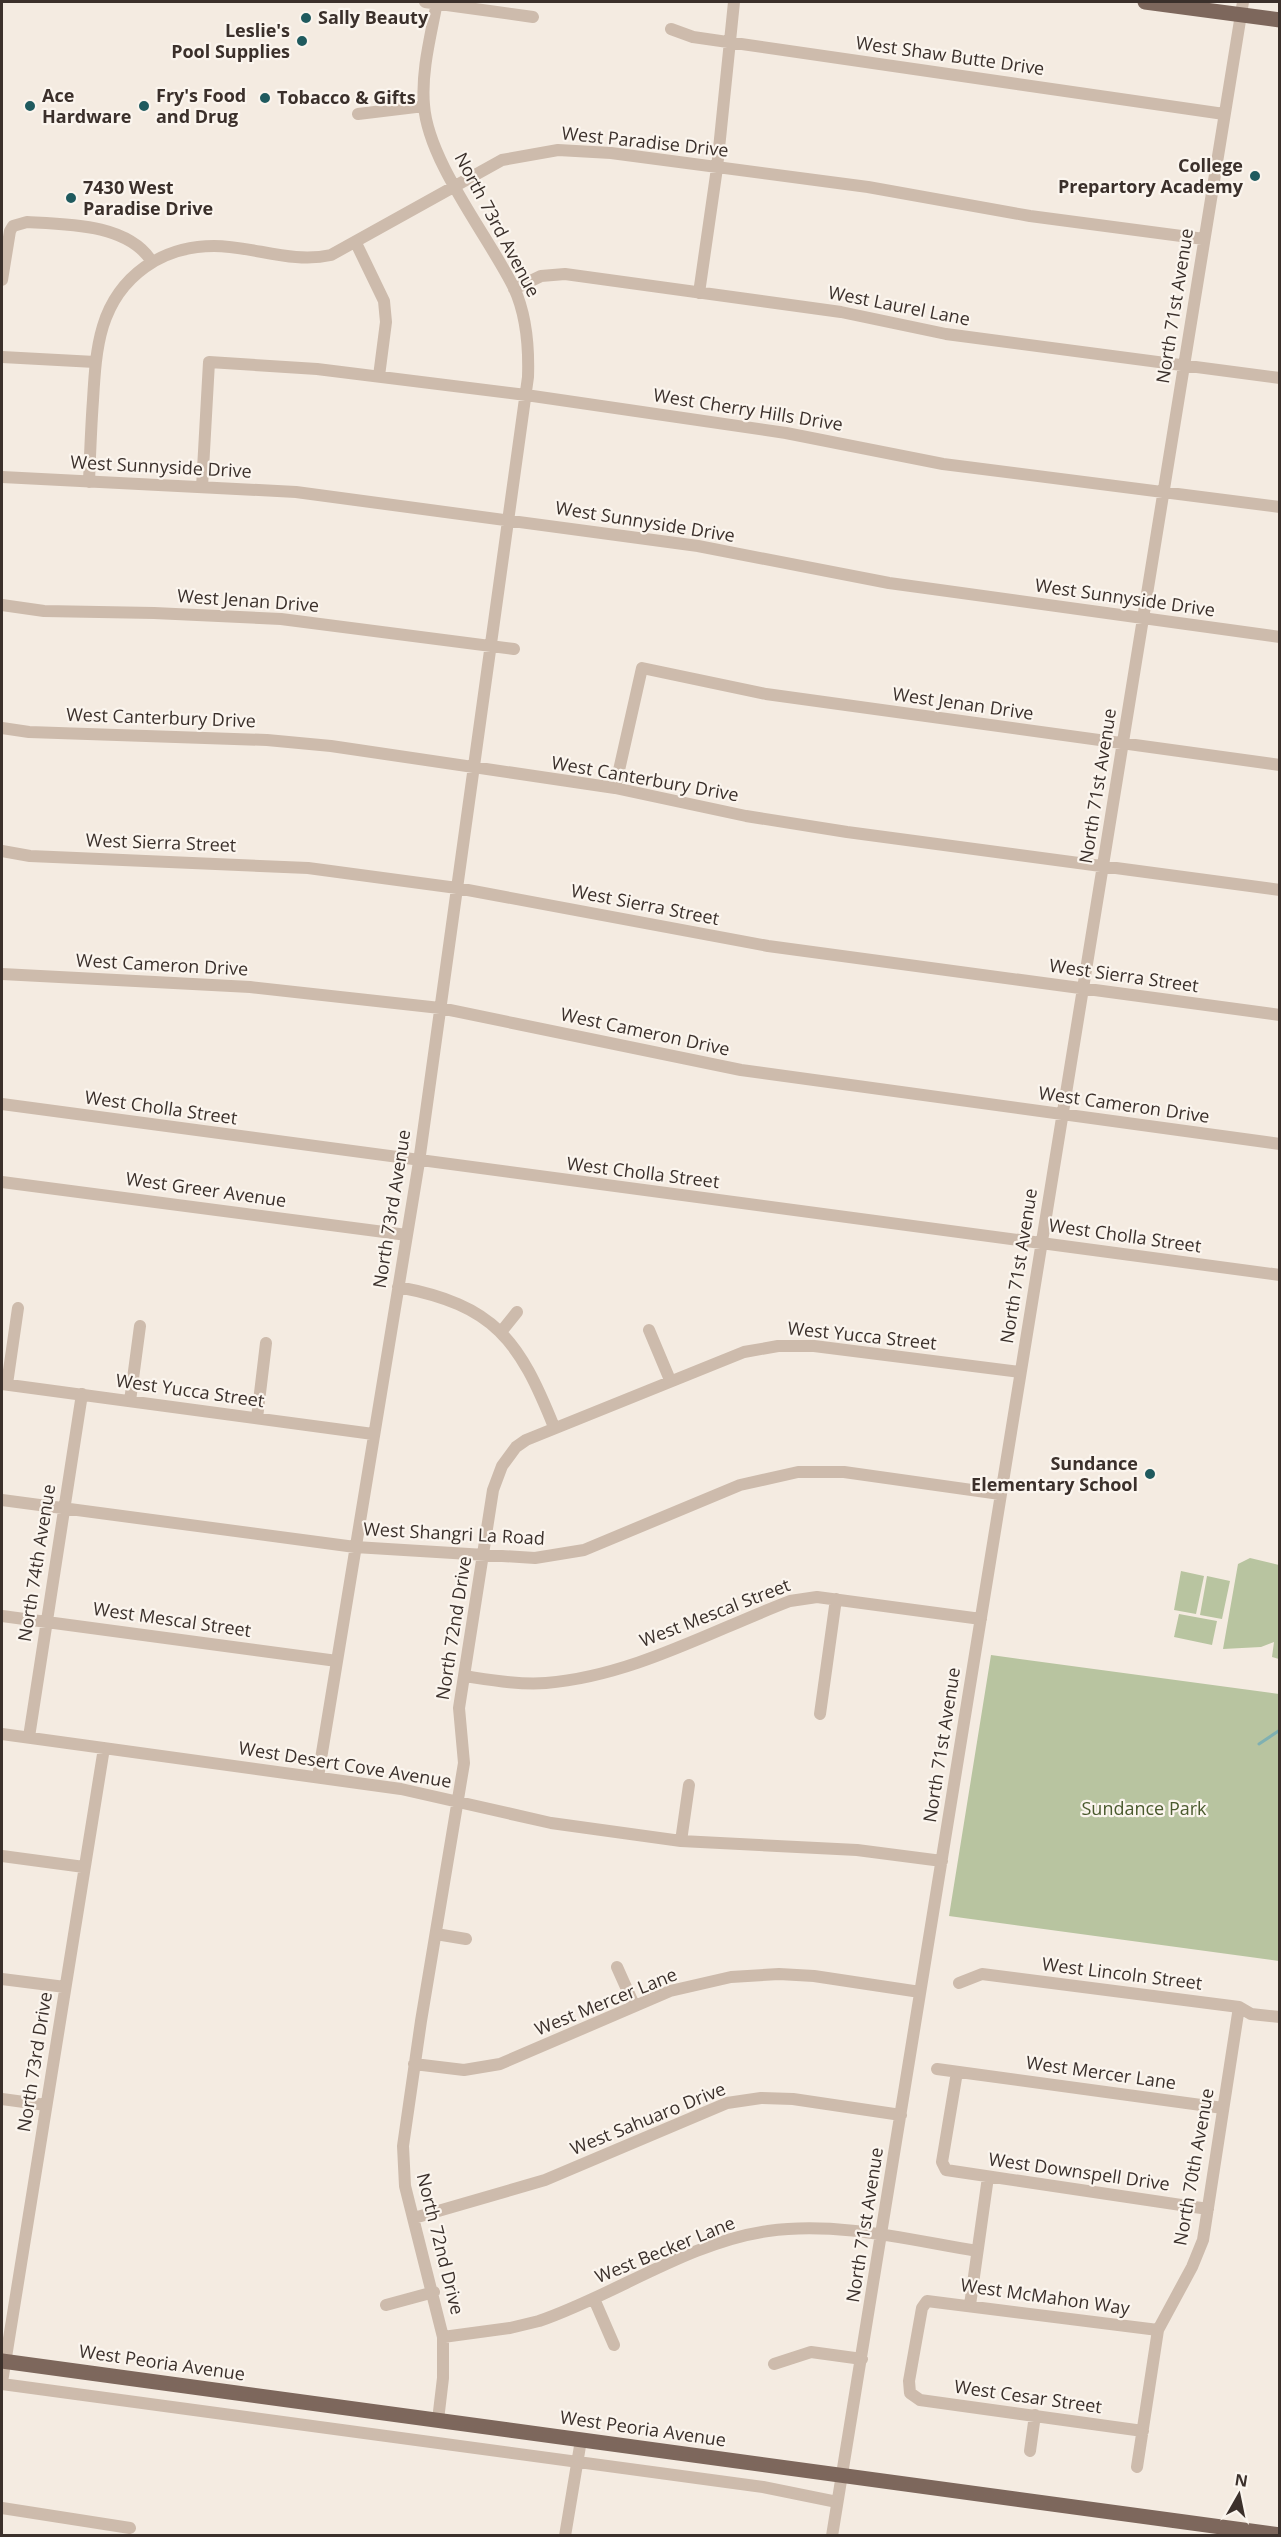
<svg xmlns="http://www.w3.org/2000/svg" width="1281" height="2537" viewBox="0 0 1281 2537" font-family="'Open Sans',sans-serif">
  <rect width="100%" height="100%" fill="#f4ebe1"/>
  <path fill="#b8c4a0" d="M 1250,1558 L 1279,1565 L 1279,1659 L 1272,1657 L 1274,1642 L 1261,1647 L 1223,1649 L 1238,1564 Z
    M 1181,1571 L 1204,1576 L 1196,1614 L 1174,1610 Z
    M 1207,1576 L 1230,1581 L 1222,1619 L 1200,1615 Z
    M 1179,1614 L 1217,1621 L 1212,1645 L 1174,1637 Z
    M 991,1655 L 1279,1694 L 1279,1961 L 949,1916 Z"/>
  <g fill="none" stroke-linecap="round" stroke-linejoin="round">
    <path stroke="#7fb0b2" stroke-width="3" d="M 1259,1744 L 1280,1730"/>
    <path stroke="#cdbbac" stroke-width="12" d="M 425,2 L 533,17
      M 671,29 L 693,37 L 1224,114
      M 358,114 L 424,106
      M 356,243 L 384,301 L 386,322 L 379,376
      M 2,280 L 10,231 L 13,226 L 27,222 C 68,224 129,224 152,262
      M 514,289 L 541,276 L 565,274 L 841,312 L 946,334 L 1280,378
      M 699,293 L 717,168 L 734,2
      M 2,357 L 95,362
      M 2,477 L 296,492 L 698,546 L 889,583 L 1280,637
      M 89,482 C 90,455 91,427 93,400 C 96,348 99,300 145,267 C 165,253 190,246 214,246 C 253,246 292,264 331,255 L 502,160 L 558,150 L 611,153 L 868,187 L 1030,216 L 1204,239
      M 202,487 L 209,362 L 317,369 L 526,395 L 786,433 L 943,464 L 1280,507
      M 2,605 L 44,611 L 154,613 L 281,619 L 514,649
      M 2,728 L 29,732 L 267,740 L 331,746 L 615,788 L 746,816 L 847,832 L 1280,890
      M 615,788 L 642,668 L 766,694 L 1280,765
      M 2,851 L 30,856 L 308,868 L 457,888 L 768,946 L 1280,1015
      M 2,974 L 250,987 L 440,1008 L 741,1070 L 1280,1144
      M 2,1104 L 1280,1275
      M 2,1182 L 407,1235
      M 398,1287 C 495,1305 519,1340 554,1427
      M 649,1330 L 670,1380
      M 501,1332 L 517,1312
      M 2,1384 L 373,1434
      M 7,1384 L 18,1308
      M 130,1401 L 140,1326
      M 257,1418 L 266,1343
      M 2,1500 L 355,1547 L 535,1558 L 584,1550 L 740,1485 L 798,1472 L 844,1472 L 1000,1494
      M 2,1616 L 337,1661
      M 464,1676 C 491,1680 519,1685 546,1683 C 632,1676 711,1631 790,1601 L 817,1597 L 981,1619
      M 820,1714 L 836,1599
      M 2,1734 L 401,1789 L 551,1823 L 681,1841 L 857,1850 L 942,1861
      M 29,1737 L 82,1394
      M 318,1777 L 419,1162 L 528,377 C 529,347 527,316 514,288 C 489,237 428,162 424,105 C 421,71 431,35 437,2
      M 681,1841 L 689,1785
      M 2,1856 L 84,1867
      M 436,1934 L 466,1939
      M 617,1967 L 634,2005
      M 2,1979 L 65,1987
      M 959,1983 L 982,1974 L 1239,2007 L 1251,2014 L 1280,2017
      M 414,2064 L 464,2070 L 500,2064 L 670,1991 L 731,1977 L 779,1974 L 814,1976 L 920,1992
      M 937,2069 L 1223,2108
      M 957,2072 L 942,2162 L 946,2170 L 1208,2209
      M 2,2099 L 46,2105
      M 414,2218 L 545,2180 L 727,2103 L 761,2098 L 793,2099 L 901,2115
      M 594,2299 L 614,2345
      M 386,2305 L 434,2292
      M 970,2305 L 988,2177
      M 443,2337 L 510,2328 L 539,2321 C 615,2295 689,2242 768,2231 C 837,2221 910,2240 977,2251
      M 774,2364 L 811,2352 L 862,2359
      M 2,2382 L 104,1748
      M 2,2384 L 763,2487 L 837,2502
      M 438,2420 L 443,2378 L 443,2337 L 405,2186 L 403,2146 L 421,2021 L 464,1763 L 459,1708 L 493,1490 L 502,1466 L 516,1447 L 526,1440 L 744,1352 L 778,1346 L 814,1346 L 1020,1372
      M 1143,2431 L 920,2400 L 910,2393 L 909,2381 L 922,2308 L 927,2301 L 1158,2330
      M 1030,2451 L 1035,2415
      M 1137,2467 L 1158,2330 L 1192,2267 L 1203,2240 L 1239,2007
      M 2,2508 L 130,2528
      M 565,2536 L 581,2440
      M 832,2536 L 1243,2"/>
    <path stroke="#7d675c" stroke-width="15" d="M 1145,2 L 1280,20
      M 2,2361 L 1280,2535"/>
  </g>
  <g fill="#1f5a5e" stroke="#fbf5ee" stroke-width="2">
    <circle cx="306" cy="18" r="6"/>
    <circle cx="302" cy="41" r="6"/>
    <circle cx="265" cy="98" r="6"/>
    <circle cx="30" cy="106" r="6"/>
    <circle cx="144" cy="106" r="6"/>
    <circle cx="1255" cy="176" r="6"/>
    <circle cx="71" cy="198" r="6"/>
    <circle cx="1150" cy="1474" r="6"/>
  </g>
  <g text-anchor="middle" stroke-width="4.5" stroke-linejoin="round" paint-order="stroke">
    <g font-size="18" font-weight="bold" fill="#3b302b" stroke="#fbf5ee" text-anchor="start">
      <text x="318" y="24">Sally Beauty</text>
      <text x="290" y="37" text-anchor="end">Leslie's<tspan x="290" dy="21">Pool Supplies</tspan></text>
      <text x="42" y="102">Ace<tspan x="42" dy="21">Hardware</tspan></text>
      <text x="156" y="102">Fry's Food<tspan x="156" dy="21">and Drug</tspan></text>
      <text x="277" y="104">Tobacco &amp; Gifts</text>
      <text x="1243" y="172" text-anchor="end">College<tspan x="1243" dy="21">Prepartory Academy</tspan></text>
      <text x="83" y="194">7430 West<tspan x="83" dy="21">Paradise Drive</tspan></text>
      <text x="1138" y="1470" text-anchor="end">Sundance<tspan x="1138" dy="21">Elementary School</tspan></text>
    </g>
    <g font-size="18" fill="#3b302b" stroke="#fbf5ee">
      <text transform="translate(950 56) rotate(8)" y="6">West Shaw Butte Drive</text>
      <text transform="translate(645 142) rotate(6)" y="6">West Paradise Drive</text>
      <text transform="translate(497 225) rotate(62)" y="6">North 73rd Avenue</text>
      <text transform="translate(899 306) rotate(11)" y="6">West Laurel Lane</text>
      <text transform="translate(1175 306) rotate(-81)" y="6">North 71st Avenue</text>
      <text transform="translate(748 410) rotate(9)" y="6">West Cherry Hills Drive</text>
      <text transform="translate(161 467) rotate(3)" y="6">West Sunnyside Drive</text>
      <text transform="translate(645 522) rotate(9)" y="6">West Sunnyside Drive</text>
      <text transform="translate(1125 598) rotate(8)" y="6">West Sunnyside Drive</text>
      <text transform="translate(248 601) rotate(4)" y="6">West Jenan Drive</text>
      <text transform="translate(963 704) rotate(8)" y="6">West Jenan Drive</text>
      <text transform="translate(161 718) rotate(2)" y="6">West Canterbury Drive</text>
      <text transform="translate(645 779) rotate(10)" y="6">West Canterbury Drive</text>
      <text transform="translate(1098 786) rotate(-81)" y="6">North 71st Avenue</text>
      <text transform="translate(161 843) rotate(2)" y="6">West Sierra Street</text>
      <text transform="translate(645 905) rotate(11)" y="6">West Sierra Street</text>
      <text transform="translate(162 965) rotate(3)" y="6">West Cameron Drive</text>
      <text transform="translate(1124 976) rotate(8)" y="6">West Sierra Street</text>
      <text transform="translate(645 1032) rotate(12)" y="6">West Cameron Drive</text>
      <text transform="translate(1124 1105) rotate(8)" y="6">West Cameron Drive</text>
      <text transform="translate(161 1108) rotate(8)" y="6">West Cholla Street</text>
      <text transform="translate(643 1173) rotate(7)" y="6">West Cholla Street</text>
      <text transform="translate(206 1190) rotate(8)" y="6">West Greer Avenue</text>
      <text transform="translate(392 1209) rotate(-81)" y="6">North 73rd Avenue</text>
      <text transform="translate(1125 1236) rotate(8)" y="6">West Cholla Street</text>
      <text transform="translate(1019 1266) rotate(-81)" y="6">North 71st Avenue</text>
      <text transform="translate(862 1336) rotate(6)" y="6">West Yucca Street</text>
      <text transform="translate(190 1391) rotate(8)" y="6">West Yucca Street</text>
      <text transform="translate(454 1534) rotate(3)" y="6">West Shangri La Road</text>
      <text transform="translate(37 1563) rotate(-81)" y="6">North 74th Avenue</text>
      <text transform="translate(715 1613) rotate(-21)" y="6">West Mescal Street</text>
      <text transform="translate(172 1620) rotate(8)" y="6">West Mescal Street</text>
      <text transform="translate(454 1628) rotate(-81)" y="6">North 72nd Drive</text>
      <text transform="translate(942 1745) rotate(-81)" y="6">North 71st Avenue</text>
      <text transform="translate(345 1765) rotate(9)" y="6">West Desert Cove Avenue</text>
      <text transform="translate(1122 1974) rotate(7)" y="6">West Lincoln Street</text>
      <text transform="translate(606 2002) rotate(-22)" y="6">West Mercer Lane</text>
      <text transform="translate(35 2062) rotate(-81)" y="6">North 73rd Drive</text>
      <text transform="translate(1101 2073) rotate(8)" y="6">West Mercer Lane</text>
      <text transform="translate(648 2119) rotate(-22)" y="6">West Sahuaro Drive</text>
      <text transform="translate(1194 2167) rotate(-80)" y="6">North 70th Avenue</text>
      <text transform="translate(1079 2172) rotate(8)" y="6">West Downspell Drive</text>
      <text transform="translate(865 2225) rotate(-81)" y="6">North 71st Avenue</text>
      <text transform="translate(440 2244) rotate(76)" y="6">North 72nd Drive</text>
      <text transform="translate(665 2250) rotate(-22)" y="6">West Becker Lane</text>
      <text transform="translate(1045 2297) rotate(8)" y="6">West McMahon Way</text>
      <text transform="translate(162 2363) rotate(8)" y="6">West Peoria Avenue</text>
      <text transform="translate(1028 2397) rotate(8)" y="6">West Cesar Street</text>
      <text transform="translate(643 2429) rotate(8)" y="6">West Peoria Avenue</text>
    </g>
    <g font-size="18" fill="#4a5a2e" stroke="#fbf5ee">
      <text x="1144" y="1815">Sundance Park</text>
    </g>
  </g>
  <rect width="1281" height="2537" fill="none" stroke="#3b302b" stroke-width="6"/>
  <g transform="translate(1239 2495) rotate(9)" stroke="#fbf5ee" stroke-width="4.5" paint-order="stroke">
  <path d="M0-4.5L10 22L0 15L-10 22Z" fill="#3b302b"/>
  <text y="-9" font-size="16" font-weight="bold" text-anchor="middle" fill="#3b302b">N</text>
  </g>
</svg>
